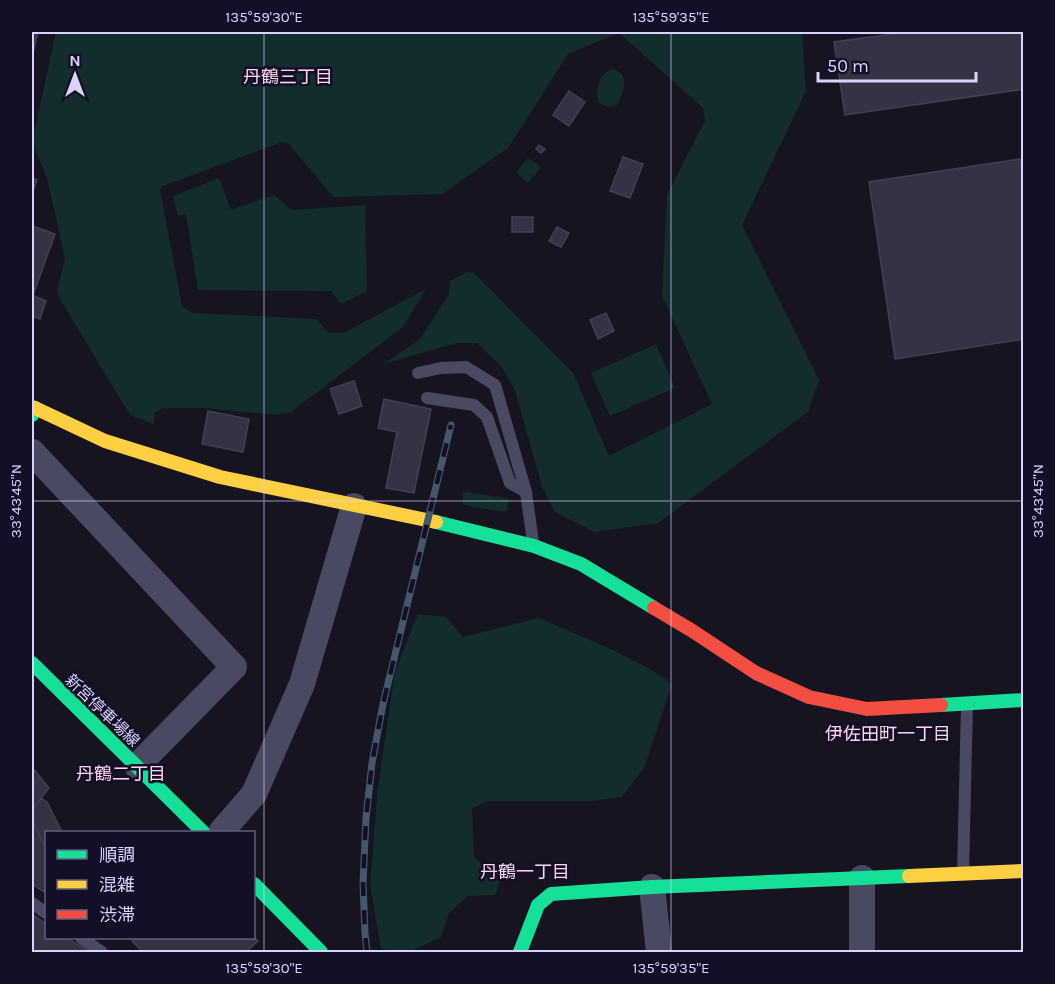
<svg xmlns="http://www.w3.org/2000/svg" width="1055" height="984" viewBox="0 0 1055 984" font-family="Karla,'Noto Sans JP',sans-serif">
  <rect width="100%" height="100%" fill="#161421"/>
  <path fill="#132c2d" d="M 56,32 L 353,32 L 356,33 L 383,32 L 802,32 L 806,91 L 742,225 L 819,380 L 808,412 L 658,523 L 594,532 L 555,512 L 542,487 L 515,390 L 501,366 L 477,343 L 457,343 L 383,364 L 420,339 L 449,294 L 450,281 L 467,272 L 473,272 L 573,373 L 609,456 L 712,404 L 662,296 L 667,194 L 705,121 L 703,108 L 619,33 L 568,54 L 508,148 L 442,194 L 333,197 L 289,144 L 282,142 L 163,186 L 160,190 L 182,306 L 192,313 L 316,319 L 329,333 L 343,333 L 426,289 L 403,327 L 291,412 L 277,415 L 203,408 L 163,408 L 155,413 L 154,424 L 130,415 L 60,299 L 57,291 L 65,258 L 47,178 L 32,142 Z
    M 612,69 C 632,73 623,93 617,105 C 610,108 605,107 598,102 C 595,89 599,74 612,69 Z
    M 527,159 L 530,159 L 540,166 L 540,169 L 529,182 L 527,182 L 517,173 L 517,171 Z
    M 219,178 L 231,210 L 274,195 L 292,210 L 365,205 L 367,291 L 341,304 L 331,291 L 198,290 L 186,215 L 178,216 L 173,196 Z
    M 656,344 L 675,388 L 610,416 L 591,373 Z
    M 467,492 L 505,498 L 509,500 L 507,511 L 504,512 L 464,505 L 462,501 L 463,493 Z
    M 418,614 L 446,617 L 463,637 L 539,618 L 613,650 L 652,670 L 672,684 L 644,768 L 622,797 L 592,801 L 488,801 L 472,808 L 474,857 L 500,880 L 495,895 L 468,896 L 449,913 L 441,937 L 409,952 L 381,949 L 370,885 L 378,786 L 395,671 Z"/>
  <path fill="#343243" stroke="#433f54" stroke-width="1.5" d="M 32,32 L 38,32 L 32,57 Z
    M 908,32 L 1024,32 L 1024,89 L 845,115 L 834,42 Z
    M 569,91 L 585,102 L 569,126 L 553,115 Z
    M 539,145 L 545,149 L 541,153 L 536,149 Z
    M 623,157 L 643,164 L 630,198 L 610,191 Z
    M 1020,159 L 1024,183 L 1024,339 L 895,359 L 869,182 Z
    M 32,178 L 37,180 L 32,194 Z
    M 512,217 L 533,217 L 533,232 L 512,232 Z
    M 32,226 L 55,234 L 32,298 Z
    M 557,227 L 569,233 L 561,247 L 549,241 Z
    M 34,296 L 46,301 L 40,319 L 32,316 L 32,302 Z
    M 606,313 L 614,331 L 598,339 L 590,320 Z
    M 354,381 L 362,406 L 339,414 L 330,389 Z
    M 384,399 L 431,409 L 414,493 L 386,488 L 397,432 L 378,428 Z
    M 208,411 L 249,419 L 243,452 L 202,444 Z
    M 32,767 L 49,788 L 32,810 Z
    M 41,798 L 47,802 L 62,832 L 46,832 L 46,848 L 32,820 L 32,810 Z
    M 32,820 L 46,848 L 46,888 L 44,892 L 32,884 Z
    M 32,914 L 46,924 L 46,938 L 67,938 L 90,952 L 32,952 Z
    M 254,937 L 258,941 L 246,952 L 143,952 L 132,941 L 136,938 Z"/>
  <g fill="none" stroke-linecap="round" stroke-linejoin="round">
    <path stroke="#4a4962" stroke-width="12" d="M 418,373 L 441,368 L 466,367 L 495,385 L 526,492 L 533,542
      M 427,398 L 474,405 L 487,417 L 510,483 L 526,492
      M 963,873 L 967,705
      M 32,903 L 46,913
      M 81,938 L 102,952"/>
    <path stroke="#4a4962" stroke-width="26" d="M 32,452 L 234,667 L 137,766
      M 221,832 L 254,794 L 302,684 L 354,506
      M 652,887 L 659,952
      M 862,952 L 862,878"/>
    <path stroke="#16e098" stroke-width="14" d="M 32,407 L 35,408 L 32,415
      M 436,522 L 534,546 L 581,564 L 654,608
      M 32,663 L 203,832
      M 941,705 L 1024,700
      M 254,884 L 321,952
      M 520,952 L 538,905 L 551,894 L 652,887 L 909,876"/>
    <path stroke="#ffcf43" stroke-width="14" d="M 35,408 L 105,441 L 220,477 L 436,522
      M 909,876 L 1024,871"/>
    <path stroke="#f24e42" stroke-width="14" d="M 654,608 L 691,630 L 756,673 L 809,697 L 867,709 L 941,705"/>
    <defs>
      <path id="rail" d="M 367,952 L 365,933 L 363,883 L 366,818 L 372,763 L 383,704 L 451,425"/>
    </defs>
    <use href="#rail" stroke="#43596b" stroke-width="7"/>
    <use href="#rail" stroke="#130f26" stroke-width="4.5" stroke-dasharray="14" stroke-linecap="butt"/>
  </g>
  <path fill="none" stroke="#d9d4ff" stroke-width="1.5" stroke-opacity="0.45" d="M 264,32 L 264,952M 671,32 L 671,952M 32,501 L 1024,501"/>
  <g text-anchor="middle" stroke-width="5" stroke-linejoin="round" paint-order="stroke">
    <g font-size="16" fill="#d9d4ff" stroke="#130f26">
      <text transform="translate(103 710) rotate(44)" y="6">新宮停車場線</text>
    </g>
    <g font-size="18" fill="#ffd6f0" stroke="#130f26">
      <text x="288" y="83">丹鶴三丁目</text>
      <text x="888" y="740">伊佐田町一丁目</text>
      <text x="121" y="780">丹鶴二丁目</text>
      <text x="525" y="878">丹鶴一丁目</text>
    </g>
  </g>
  <rect width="1055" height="984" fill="none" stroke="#130f26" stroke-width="66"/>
  <rect x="45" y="831" width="210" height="108" fill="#130f26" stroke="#625e7d" stroke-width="1.5"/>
  <rect x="57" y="850" width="30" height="9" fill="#16e098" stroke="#625e7d" stroke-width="1.5"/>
  <text x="99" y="861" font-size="18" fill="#d9d4ff">順調</text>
  <rect x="57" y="880" width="30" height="9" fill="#ffcf43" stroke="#625e7d" stroke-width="1.5"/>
  <text x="99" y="891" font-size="18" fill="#d9d4ff">混雑</text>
  <rect x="57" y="910" width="30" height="9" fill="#f24e42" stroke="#625e7d" stroke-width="1.5"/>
  <text x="99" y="921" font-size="18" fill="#d9d4ff">渋滞</text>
  <g transform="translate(75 75)" stroke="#130f26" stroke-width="4.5" paint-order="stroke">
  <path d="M0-4.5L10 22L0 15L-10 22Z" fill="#d9d4ff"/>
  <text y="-9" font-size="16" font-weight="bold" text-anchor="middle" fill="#d9d4ff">N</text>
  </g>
  <path d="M818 72v9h158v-9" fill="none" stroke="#d9d4ff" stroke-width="3"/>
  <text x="827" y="72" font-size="18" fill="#d9d4ff" stroke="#130f26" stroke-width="4.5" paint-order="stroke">50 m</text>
  <rect x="33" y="33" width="989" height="918" fill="none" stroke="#d9d4ff" stroke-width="2"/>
  <g font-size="15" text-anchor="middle" fill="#d9d4ff">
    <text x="264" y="22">135°59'30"E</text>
    <text x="671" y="22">135°59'35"E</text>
    <text transform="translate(16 501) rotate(-90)" y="5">33°43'45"N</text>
    <text transform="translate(1038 501) rotate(-90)" y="5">33°43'45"N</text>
    <text x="264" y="973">135°59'30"E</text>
    <text x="671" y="973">135°59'35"E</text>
  </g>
</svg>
